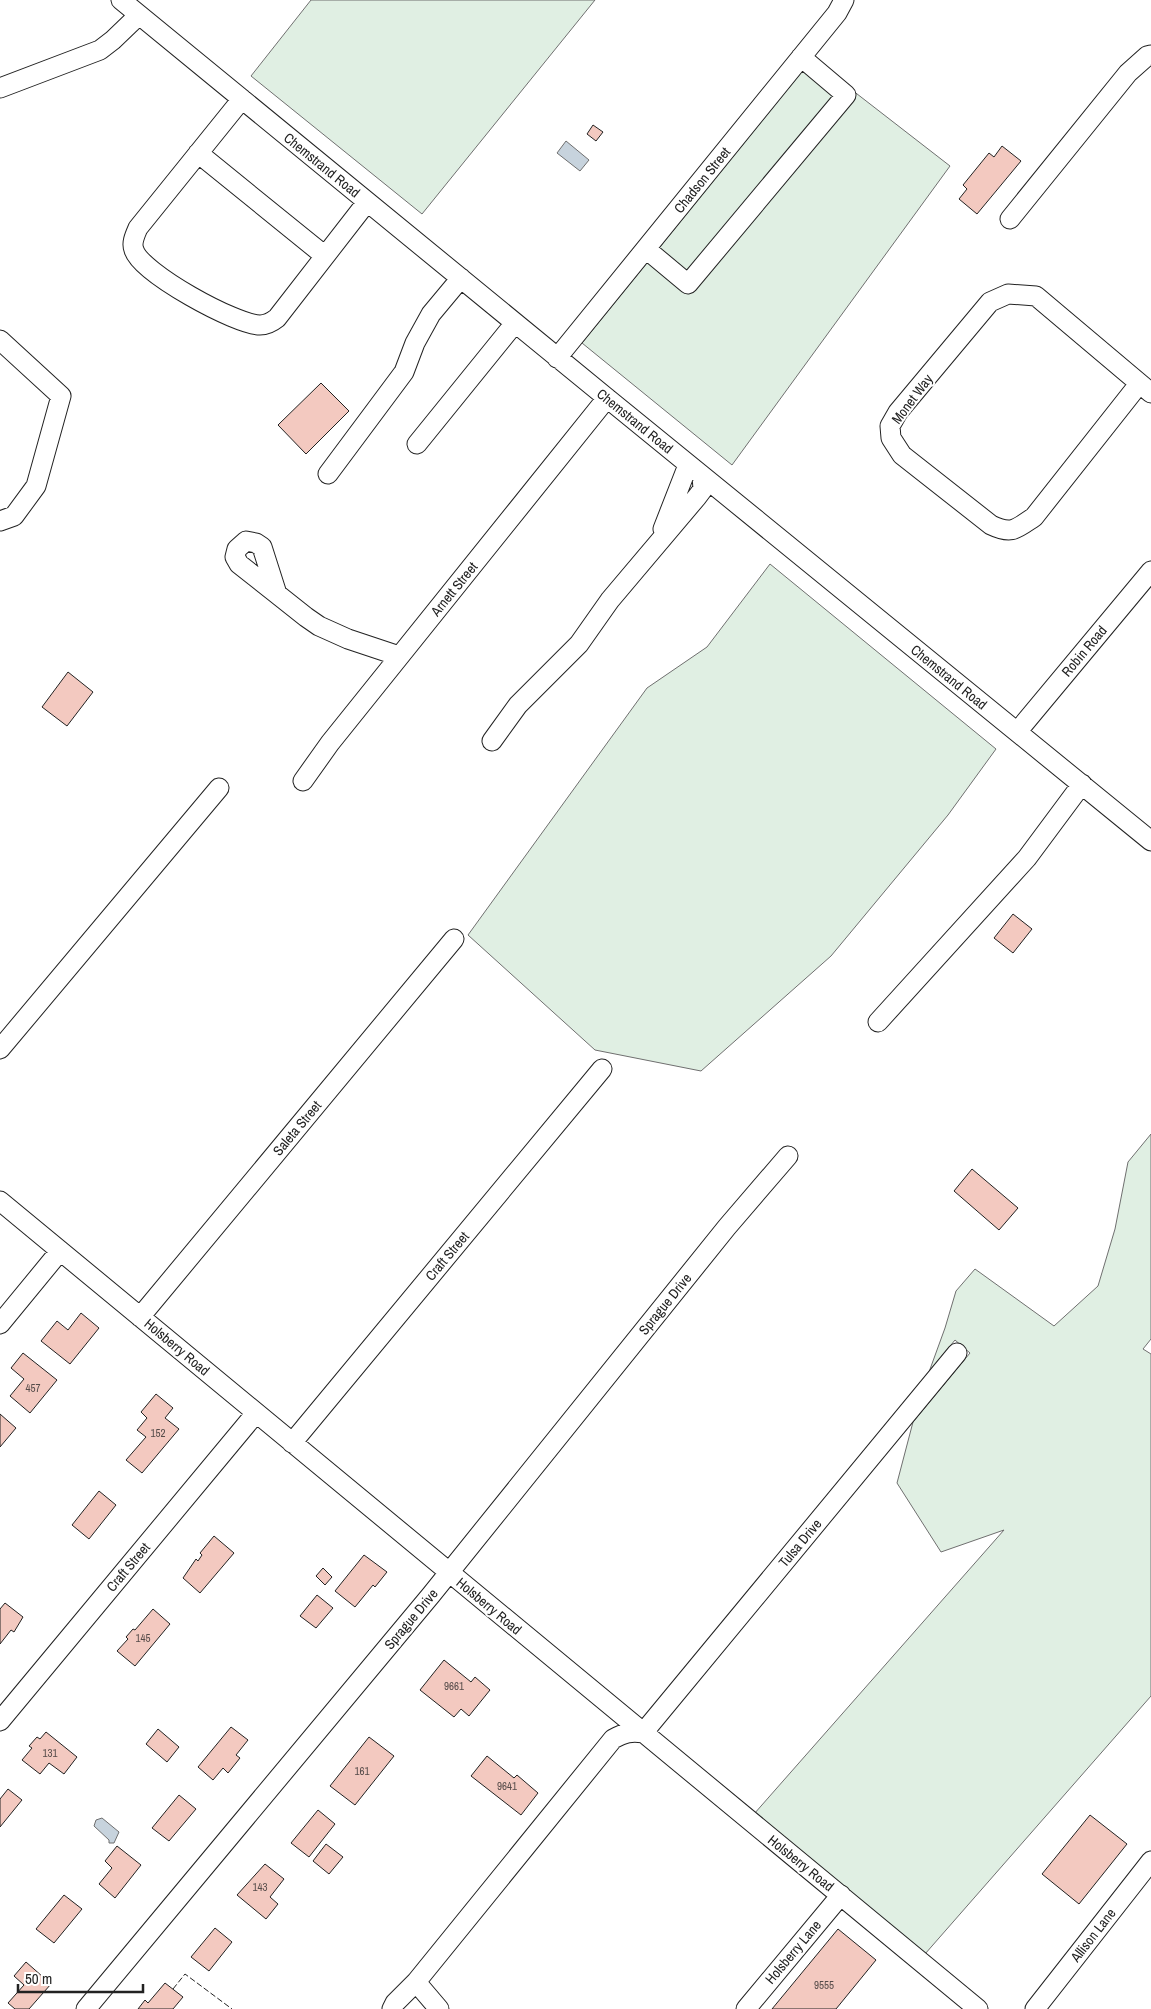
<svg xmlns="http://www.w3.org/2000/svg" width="1151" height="2009" viewBox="0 0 1151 2009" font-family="'Archivo Narrow',sans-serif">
  <rect width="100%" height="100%" fill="#fff"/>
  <path fill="#e0efe3" stroke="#6f6f6f" d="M 311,0 L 595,0 L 422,214 L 251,76 Z
    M 812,59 L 950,166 L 732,465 L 582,343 Z
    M 770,564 L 996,749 L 948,815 L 831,956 L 701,1071 L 595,1050 L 468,935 L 647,688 L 707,647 Z
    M 1151,1134 L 1151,1339 L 1143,1349 L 1151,1354 L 1151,1696 L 925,1954 L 754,1814 L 1004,1530 L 941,1552 L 897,1483 L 913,1422 L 970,1353 L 955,1340 L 929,1372 L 945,1328 L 956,1291 L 975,1269 L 1054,1326 L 1098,1286 L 1115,1229 L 1128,1162 Z"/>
  <path fill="#c7d3dd" stroke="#6f6f6f" d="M 566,141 L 589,160 L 580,171 L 557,153 Z
    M 102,1818 L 119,1832 L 114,1843 L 109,1843 L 109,1840 L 94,1826 L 96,1820 Z"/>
  <path fill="#f3c9c0" stroke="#222" d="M 593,125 L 603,132 L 596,141 L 587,134 Z
    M 1002,146 L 1021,161 L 977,214 L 959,199 L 967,189 L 963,185 L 989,153 L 994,157 Z
    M 321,383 L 349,411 L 306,454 L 278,425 Z
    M 68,672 L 93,692 L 67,726 L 42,707 Z
    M 1013,914 L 1032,929 L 1013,953 L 994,938 Z
    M 972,1169 L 1018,1208 L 999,1230 L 954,1191 Z
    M 81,1313 L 99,1328 L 70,1364 L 41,1341 L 57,1321 L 68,1330 Z
    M 23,1353 L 57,1380 L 30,1413 L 10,1396 L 24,1379 L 11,1368 Z
    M 156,1394 L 173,1408 L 165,1418 L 179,1429 L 142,1473 L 126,1460 L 146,1437 L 137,1430 L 147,1418 L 141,1412 Z
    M 0,1414 L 16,1428 L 0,1447 Z
    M 99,1491 L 116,1505 L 89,1539 L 72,1525 Z
    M 214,1536 L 234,1553 L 200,1593 L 183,1578 L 196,1559 L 198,1561 L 202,1555 L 200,1553 Z
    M 364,1555 L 387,1572 L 375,1587 L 373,1585 L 355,1607 L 335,1591 Z
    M 323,1568 L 332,1577 L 325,1585 L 316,1576 Z
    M 317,1595 L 333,1608 L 316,1628 L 300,1616 Z
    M 5,1603 L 23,1617 L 14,1632 L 11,1630 L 0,1644 L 0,1609 Z
    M 153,1609 L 170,1624 L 135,1666 L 117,1651 L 128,1639 L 126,1637 L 133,1629 L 135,1630 Z
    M 444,1660 L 471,1682 L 475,1677 L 490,1690 L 469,1716 L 461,1709 L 454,1717 L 420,1690 Z
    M 231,1727 L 248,1740 L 236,1755 L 240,1758 L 228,1773 L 223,1768 L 213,1780 L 198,1767 Z
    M 158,1729 L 179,1747 L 167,1762 L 146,1744 Z
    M 46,1732 L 77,1757 L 64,1774 L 49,1763 L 40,1774 L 22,1760 L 32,1748 L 29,1746 L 37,1737 L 40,1739 Z
    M 369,1737 L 394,1756 L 355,1805 L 330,1786 Z
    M 487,1756 L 514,1778 L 517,1775 L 538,1793 L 521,1815 L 471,1776 Z
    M 8,1789 L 22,1800 L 0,1827 L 0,1799 Z
    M 179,1795 L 196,1809 L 169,1841 L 152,1828 Z
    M 318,1810 L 335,1824 L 309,1857 L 291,1843 Z
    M 1090,1815 L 1127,1844 L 1079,1904 L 1042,1874 Z
    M 326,1844 L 343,1857 L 329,1874 L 313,1861 Z
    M 117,1846 L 141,1865 L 115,1898 L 99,1884 L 112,1868 L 105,1861 Z
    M 265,1864 L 284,1879 L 270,1897 L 278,1904 L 266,1919 L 237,1895 Z
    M 64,1895 L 82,1909 L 54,1943 L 36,1929 Z
    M 215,1928 L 232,1942 L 209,1971 L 191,1957 Z
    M 838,1929 L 876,1960 L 836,2009 L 772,2009 Z
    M 26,1962 L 51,1984 L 29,2009 L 15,2009 L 8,2003 L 24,1985 L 14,1976 Z
    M 165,1983 L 183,1997 L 173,2009 L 138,2009 L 145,2000 L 148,2003 Z"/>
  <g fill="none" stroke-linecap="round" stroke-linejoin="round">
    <defs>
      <path id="minor" d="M 121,0 L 607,398 L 1151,841
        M 0,88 L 100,50 L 113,40 L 139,15
        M 242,99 L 138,228 C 135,235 131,243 134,250 C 141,273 236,325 260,325 C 267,325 272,322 277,318 L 367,202
        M 198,153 L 325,256
        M 1010,219 L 1128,73 L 1147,56 L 1151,55
        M 646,249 L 688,284 L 846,95 L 801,57
        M 0,340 L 61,396 L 36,486 L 14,516 L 0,521
        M 557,358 L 837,13 L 844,0
        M 1139,384 L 1034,517 C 1016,529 1012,535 991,525 L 902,455 L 891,438 L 890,426 L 898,412 L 990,302 L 1008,294 L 1036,296 L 1151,393
        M 417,444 L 515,323
        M 328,474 L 404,372 L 415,343 L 431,314 L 461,278
        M 663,529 L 688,465
        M 277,594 L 239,564 L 235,557 L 237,549 L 246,541 L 256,543 L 262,547 L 277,594 L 306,617 L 319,626 L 348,639 L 399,656
        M 1017,732 L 1151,571
        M 492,741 L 518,705 L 579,644 L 610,600 L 697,497 L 703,489 L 702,476
        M 303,781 L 330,743 L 607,398
        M 878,1022 L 1027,858 L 1082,784
        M 0,1049 L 219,788
        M 0,1201 L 978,2009
        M 140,1317 L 454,939
        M 0,1324 L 60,1251
        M 292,1443 L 602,1069
        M 0,1721 L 256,1413
        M 416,1982 L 439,2009
        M 86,2009 L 431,1595 L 727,1227 L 788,1156
        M 392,2009 L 395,2003 L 416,1982 L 613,1739 C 624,1733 631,1731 643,1733 L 957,1353
        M 746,2009 L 841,1895
        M 1035,2009 L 1151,1861"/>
    </defs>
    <use href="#minor" stroke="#222" stroke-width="21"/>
    <use href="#minor" stroke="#fff" stroke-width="19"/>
    <path stroke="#222" stroke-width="1" stroke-dasharray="6 2.5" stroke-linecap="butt" d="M 173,1989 L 185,1974 L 232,2009"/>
  </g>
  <g text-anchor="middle" stroke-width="4" stroke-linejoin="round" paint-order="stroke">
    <g font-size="11" fill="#564c4a">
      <text x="33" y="1392">457</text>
      <text x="158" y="1437">152</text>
      <text x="143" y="1642">145</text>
      <text x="454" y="1690">9661</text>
      <text x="50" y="1757">131</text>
      <text x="362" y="1775">161</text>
      <text x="507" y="1790">9641</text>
      <text x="260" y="1891">143</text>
      <text x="824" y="1989">9555</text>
    </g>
    <g font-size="14" fill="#222" stroke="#fff">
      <text transform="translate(322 165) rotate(39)" y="5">Chemstrand Road</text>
      <text transform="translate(702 180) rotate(-51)" y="5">Chadson Street</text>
      <text transform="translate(912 399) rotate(-53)" y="5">Monet Way</text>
      <text transform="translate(635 421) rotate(39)" y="5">Chemstrand Road</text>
      <text transform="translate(454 589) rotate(-51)" y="5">Arnett Street</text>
      <text transform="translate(1084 651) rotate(-50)" y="5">Robin Road</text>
      <text transform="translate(949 677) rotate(39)" y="5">Chemstrand Road</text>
      <text transform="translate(297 1128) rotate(-50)" y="5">Saleta Street</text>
      <text transform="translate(447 1256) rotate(-50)" y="5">Craft Street</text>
      <text transform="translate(665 1304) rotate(-51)" y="5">Sprague Drive</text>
      <text transform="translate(177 1347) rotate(40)" y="5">Holsberry Road</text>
      <text transform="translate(800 1543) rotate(-50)" y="5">Tulsa Drive</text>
      <text transform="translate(128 1567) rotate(-50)" y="5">Craft Street</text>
      <text transform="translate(489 1606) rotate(40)" y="5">Holsberry Road</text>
      <text transform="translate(411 1619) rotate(-50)" y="5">Sprague Drive</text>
      <text transform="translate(801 1863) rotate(39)" y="5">Holsberry Road</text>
      <text transform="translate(1093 1935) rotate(-52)" y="5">Allison Lane</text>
      <text transform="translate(793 1952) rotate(-50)" y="5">Holsberry Lane</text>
    </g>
  </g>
  <path d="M18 1984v8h125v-8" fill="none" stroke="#222222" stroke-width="2.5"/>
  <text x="25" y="1984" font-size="15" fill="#222222" stroke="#ffffff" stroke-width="4" paint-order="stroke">50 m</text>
</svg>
